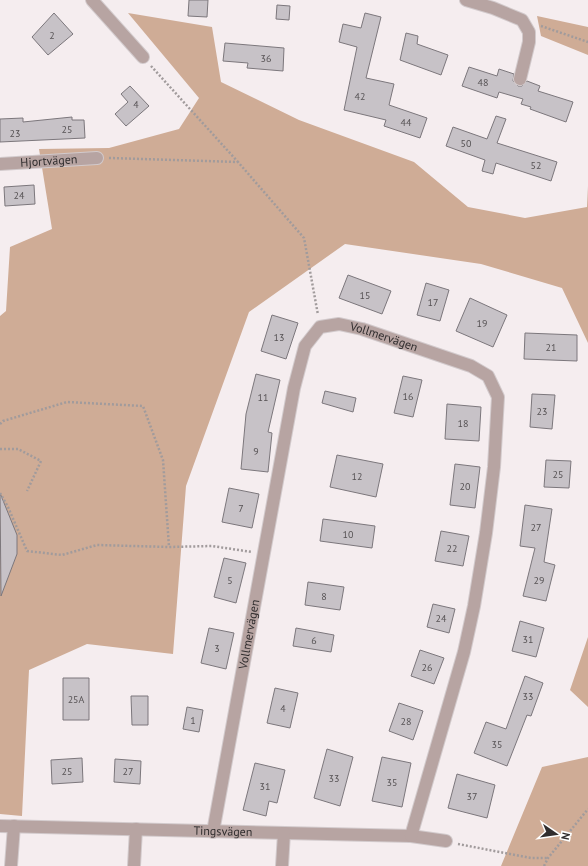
<svg xmlns="http://www.w3.org/2000/svg" width="588" height="866" viewBox="0 0 588 866" font-family="'PT Sans',sans-serif">
  <rect width="100%" height="100%" fill="#f5edef"/>
  <path fill="#cfac96" d="M 128,13 L 212,27 L 221,82 L 299,120 L 414,162 L 468,207 L 525,218 L 587,207 L 588,186 L 588,343 L 562,288 L 481,264 L 345,244 L 249,312 L 186,486 L 173,654 L 87,644 L 29,670 L 22,816 L 0,814 L 0,316 L 6,311 L 10,247 L 52,229 L 39,149 L 109,148 L 179,129 L 199,98 Z
    M 537,16 L 588,27 L 588,55 L 541,36 Z
    M 588,637 L 588,707 L 570,690 Z
    M 588,757 L 588,866 L 501,866 L 542,767 Z"/>
  <path fill="#c7c2c7" stroke="#7c777c" d="M 189,0 L 208,0 L 207,17 L 188,16 Z
    M 277,5 L 290,6 L 289,20 L 276,19 Z
    M 54,13 L 73,34 L 48,55 L 32,37 Z
    M 365,13 L 381,17 L 366,78 L 394,84 L 389,105 L 427,118 L 420,138 L 384,126 L 386,120 L 344,110 L 357,47 L 339,42 L 343,24 L 361,28 Z
    M 406,33 L 418,36 L 417,44 L 448,55 L 441,75 L 400,60 Z
    M 225,43 L 284,48 L 283,71 L 247,68 L 248,63 L 223,61 Z
    M 469,67 L 497,76 L 499,69 L 514,74 L 513,81 L 518,86 L 522,86 L 527,81 L 540,86 L 538,91 L 573,102 L 566,122 L 530,109 L 531,107 L 521,104 L 523,99 L 499,92 L 497,98 L 462,86 Z
    M 130,86 L 149,106 L 126,126 L 115,114 L 128,102 L 121,94 Z
    M 496,116 L 506,119 L 497,143 L 557,162 L 551,181 L 496,163 L 493,174 L 482,171 L 485,160 L 446,146 L 453,127 L 487,139 Z
    M 72,117 L 72,120 L 84,120 L 85,138 L 0,142 L 0,119 L 23,118 L 23,122 Z
    M 34,185 L 35,204 L 5,206 L 4,187 Z
    M 348,275 L 391,291 L 382,314 L 339,298 Z
    M 426,283 L 449,290 L 440,321 L 417,315 Z
    M 470,298 L 507,315 L 493,347 L 456,331 Z
    M 272,315 L 298,323 L 286,359 L 261,351 Z
    M 525,333 L 577,335 L 577,361 L 524,359 Z
    M 256,374 L 280,380 L 268,432 L 272,433 L 268,472 L 241,469 L 246,414 Z
    M 403,376 L 422,380 L 413,417 L 394,413 Z
    M 325,391 L 356,398 L 353,412 L 322,403 Z
    M 532,394 L 555,395 L 552,429 L 530,427 Z
    M 447,404 L 481,407 L 479,441 L 445,439 Z
    M 337,455 L 383,464 L 376,497 L 330,487 Z
    M 546,460 L 571,461 L 569,488 L 544,487 Z
    M 455,464 L 480,467 L 475,508 L 450,505 Z
    M 229,488 L 259,494 L 252,528 L 222,522 Z
    M 0,493 L 17,535 L 17,554 L 1,596 Z
    M 525,505 L 552,509 L 544,562 L 555,565 L 546,601 L 523,596 L 535,548 L 520,546 Z
    M 323,519 L 375,526 L 372,548 L 320,541 Z
    M 441,531 L 469,536 L 463,566 L 435,561 Z
    M 224,558 L 246,563 L 236,603 L 214,597 Z
    M 308,582 L 344,587 L 340,610 L 305,605 Z
    M 433,604 L 455,609 L 449,633 L 427,627 Z
    M 520,621 L 544,628 L 536,657 L 512,651 Z
    M 209,628 L 234,633 L 226,669 L 201,663 Z
    M 296,628 L 334,635 L 331,652 L 293,646 Z
    M 420,650 L 444,658 L 434,684 L 411,676 Z
    M 525,676 L 543,683 L 531,716 L 527,715 L 507,766 L 474,753 L 486,722 L 506,729 Z
    M 63,678 L 89,678 L 89,720 L 63,720 Z
    M 275,688 L 298,693 L 290,728 L 267,723 Z
    M 131,696 L 148,696 L 148,725 L 132,725 Z
    M 399,703 L 423,711 L 413,740 L 389,731 Z
    M 187,707 L 203,710 L 199,732 L 183,729 Z
    M 327,749 L 353,757 L 340,806 L 314,798 Z
    M 382,757 L 411,763 L 402,807 L 372,801 Z
    M 82,758 L 83,782 L 52,784 L 51,760 Z
    M 115,759 L 141,761 L 140,784 L 114,782 Z
    M 255,763 L 285,770 L 277,803 L 269,801 L 266,816 L 243,810 Z
    M 457,774 L 495,785 L 487,818 L 448,808 Z"/>
  <g fill="none" stroke-linecap="round" stroke-linejoin="round">
    <defs>
      <g id="minor">
        <path d="M 92,0 L 143,57"/>
        <path d="M 466,0 L 493,8 L 522,20 L 529,32 L 529,42 L 520,79"/>
        <path id="s1" d="M 0,164 L 97,158"/>
        <path id="s2" d="M 0,826 L 411,836 L 446,841"/>
        <path id="s3" d="M 213,832 L 294,388 L 305,346 L 320,327 L 339,324 L 362,329 L 471,366 L 488,376 L 498,397 L 494,467 L 486,533 L 474,606 L 464,652 L 411,836"/>
        <path d="M 11,866 L 14,826"/>
        <path d="M 134,866 L 136,829"/>
        <path d="M 282,866 L 284,833"/>
      </g>
    </defs>
    <use href="#minor" stroke="#d2cacc" stroke-width="14"/>
    <path stroke="#a19b9c" stroke-width="2.5" stroke-dasharray="2 2" stroke-linecap="butt" d="M 541,26 L 588,42
      M 151,66 L 238,162
      M 109,158 L 238,162 L 304,238 L 318,315
      M 0,424 L 3,421 L 67,402 L 143,406 L 163,460 L 169,547
      M 0,449 L 18,449 L 41,461 L 27,491
      M 0,493 L 8,507 L 27,551 L 62,555 L 97,545 L 169,547 L 212,546 L 252,552
      M 458,844 L 531,858 L 548,858
      M 544,866 L 548,858 L 588,809"/>
    <use href="#minor" stroke="#b7a4a2" stroke-width="12"/>
  </g>
  <g text-anchor="middle" stroke-width="4" stroke-linejoin="round" paint-order="stroke">
    <g font-size="10" fill="#565254">
      <text x="52" y="39">2</text>
      <text x="266" y="62">36</text>
      <text x="483" y="86">48</text>
      <text x="360" y="100">42</text>
      <text x="136" y="108">4</text>
      <text x="406" y="126">44</text>
      <text x="67" y="133">25</text>
      <text x="15" y="137">23</text>
      <text x="466" y="147">50</text>
      <text x="536" y="169">52</text>
      <text x="19" y="199">24</text>
      <text x="365" y="299">15</text>
      <text x="433" y="306">17</text>
      <text x="482" y="327">19</text>
      <text x="279" y="341">13</text>
      <text x="551" y="351">21</text>
      <text x="408" y="400">16</text>
      <text x="263" y="401">11</text>
      <text x="542" y="415">23</text>
      <text x="463" y="427">18</text>
      <text x="256" y="455">9</text>
      <text x="558" y="478">25</text>
      <text x="357" y="480">12</text>
      <text x="465" y="490">20</text>
      <text x="241" y="512">7</text>
      <text x="536" y="531">27</text>
      <text x="348" y="538">10</text>
      <text x="452" y="552">22</text>
      <text x="230" y="584">5</text>
      <text x="539" y="584">29</text>
      <text x="324" y="600">8</text>
      <text x="441" y="622">24</text>
      <text x="528" y="643">31</text>
      <text x="314" y="644">6</text>
      <text x="217" y="652">3</text>
      <text x="427" y="671">26</text>
      <text x="528" y="700">33</text>
      <text x="76" y="703">25A</text>
      <text x="283" y="712">4</text>
      <text x="193" y="724">1</text>
      <text x="406" y="725">28</text>
      <text x="497" y="748">35</text>
      <text x="67" y="775">25</text>
      <text x="128" y="775">27</text>
      <text x="334" y="782">33</text>
      <text x="392" y="786">35</text>
      <text x="265" y="790">31</text>
      <text x="472" y="800">37</text>
    </g>
    <g font-size="12" fill="#302d2e" stroke="#fff">
      <text dy="4" stroke="none"><textPath href="#s1" startOffset="49">Hjortvägen</textPath></text>
      <text dy="4" stroke="none"><textPath href="#s3" startOffset="585">Vollmervägen</textPath></text>
      <text dy="4" stroke="none"><textPath href="#s3" startOffset="201">Vollmervägen</textPath></text>
      <text dy="4" stroke="none"><textPath href="#s2" startOffset="223">Tingsvägen</textPath></text>
    </g>
  </g>
  <g transform="translate(556 834) rotate(103)" stroke="#ffffff" stroke-width="3" paint-order="stroke">
  <path d="M0-3L7 15L0 10L-7 15Z" fill="#302d2e"/>
  <text y="-6" font-size="11" font-weight="bold" text-anchor="middle" fill="#302d2e">N</text>
  </g>
</svg>
